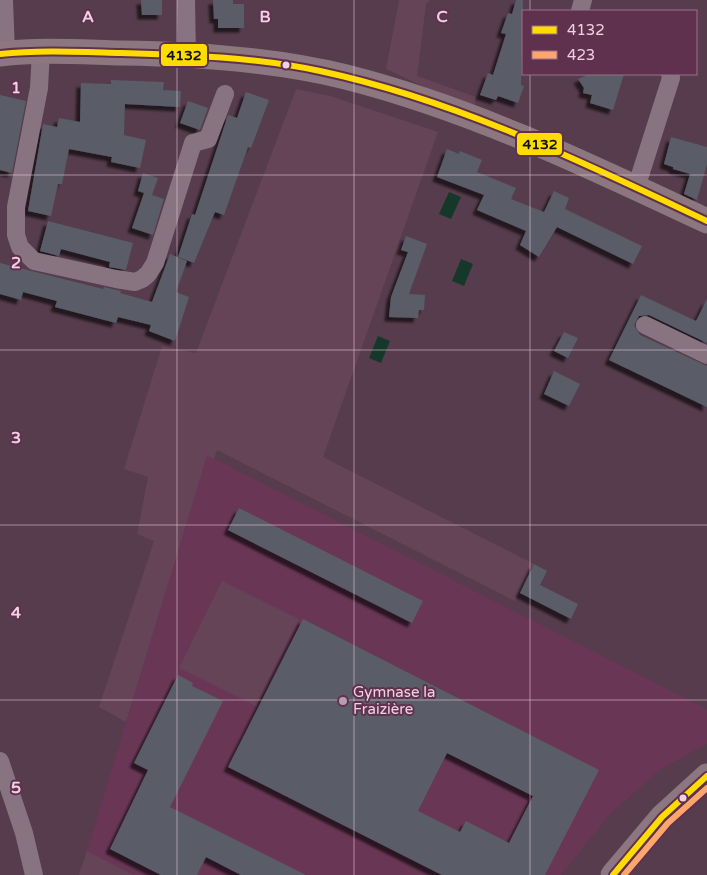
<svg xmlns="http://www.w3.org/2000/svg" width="707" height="875" viewBox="0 0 707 875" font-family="'Varela Round',sans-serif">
  <defs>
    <filter id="shadow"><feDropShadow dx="-4.5" dy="4.5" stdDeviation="1" flood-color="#0009"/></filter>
  </defs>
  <rect width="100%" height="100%" fill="#563c4c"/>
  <path fill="#693656" d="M 207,455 L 707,709 L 707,744 L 660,770 L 610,814 L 561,875 L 134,875 L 87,851 Z"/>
  <path fill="#654457" d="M 399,0 L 430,0 L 426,4 L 417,76 L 476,97 L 474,110 L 386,69 Z
    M 296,89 L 330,96 L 438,132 L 323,457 L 534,564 L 515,601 L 217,450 L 214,459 L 207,456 L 126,722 L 99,707 L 154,541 L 137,534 L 148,477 L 124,469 L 162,346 L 196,353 Z
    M 222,581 L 299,619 L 256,706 L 179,668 Z
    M 87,851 L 134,875 L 79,875 Z"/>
  <path fill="#16382b" d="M 449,192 L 461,197 L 451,219 L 439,214 Z
    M 461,259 L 473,264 L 464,286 L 452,281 Z
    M 378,336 L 390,341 L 381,363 L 369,358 Z"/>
  <path fill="#5a5c68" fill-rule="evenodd" filter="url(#shadow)" d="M 141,0 L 162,0 L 162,15 L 142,15 Z
    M 213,0 L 233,0 L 233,4 L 244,4 L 244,28 L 218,28 L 218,19 L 214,19 Z
    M 516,0 L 523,0 L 521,85 L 524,86 L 518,103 L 498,96 L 496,100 L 480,95 L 488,73 L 493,75 L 506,34 L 501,33 L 508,13 L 512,14 Z
    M 589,74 L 624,74 L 613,110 L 590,103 L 592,95 L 583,93 L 584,88 L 578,79 Z
    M 111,80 L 164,82 L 163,90 L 181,91 L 180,107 L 125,104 L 124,135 L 146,140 L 140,168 L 111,162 L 112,157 L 69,149 L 62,184 L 58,184 L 51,216 L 28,211 L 43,124 L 57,127 L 59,118 L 80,122 L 81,83 L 111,84 Z
    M 246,92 L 269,100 L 251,148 L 248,147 L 224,215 L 215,212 L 194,263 L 178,257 L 192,214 L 195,215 L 228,115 L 237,118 Z
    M 0,95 L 26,101 L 12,173 L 0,170 Z
    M 188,101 L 208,108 L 200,130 L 180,123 Z
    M 671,137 L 707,147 L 707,164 L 697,200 L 684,194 L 690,174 L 673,169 L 673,167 L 664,164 Z
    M 447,149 L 459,154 L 460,151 L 482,160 L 477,172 L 516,188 L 511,199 L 544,212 L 554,191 L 569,198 L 565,209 L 642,246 L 633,264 L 557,227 L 539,257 L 520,245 L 526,231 L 477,210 L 484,195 L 437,177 Z
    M 143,173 L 158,178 L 152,195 L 164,199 L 153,235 L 132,228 L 144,193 L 138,191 Z
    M 48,221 L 133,243 L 126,270 L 109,267 L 110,262 L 61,249 L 59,256 L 40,251 Z
    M 406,236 L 427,244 L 409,294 L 425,295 L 424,310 L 419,310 L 418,318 L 389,317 L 391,297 L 408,252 L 401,250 Z
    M 170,254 L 187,261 L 176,292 L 189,297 L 175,341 L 149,331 L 151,325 L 118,317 L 116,323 L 55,307 L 57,301 L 23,292 L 21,300 L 0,294 L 0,263 L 103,289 L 104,287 L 121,291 L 120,293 L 152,302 Z
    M 641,295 L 696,321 L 707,299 L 707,343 L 649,315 L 639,316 L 634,325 L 640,335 L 707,366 L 707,407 L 609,360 Z
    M 564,332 L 578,338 L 568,358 L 554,351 Z
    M 554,371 L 580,384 L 569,406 L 544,394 Z
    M 239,508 L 423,601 L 412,623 L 228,530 Z
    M 534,564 L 547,571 L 540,585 L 578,604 L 571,619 L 520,593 Z
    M 303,619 L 599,770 L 545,875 L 442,875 L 228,767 ZM 447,753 L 533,796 L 509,843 L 466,821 L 460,832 L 418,811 Z
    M 178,675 L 193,683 L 192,686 L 223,701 L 170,807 L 306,875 L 241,875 L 206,857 L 197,875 L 161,875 L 110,849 L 148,770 L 134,763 Z"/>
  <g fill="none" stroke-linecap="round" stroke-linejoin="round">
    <path stroke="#887480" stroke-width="18" d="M 4,0 L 6,53
      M 186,0 L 187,55
      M 580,11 L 583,0
      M 41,51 L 39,88 L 16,207 L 16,235 L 20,247 L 34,261 L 116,279 L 135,282 L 142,279 L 148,274 L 155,263 L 193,143 L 208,139 L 225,94
      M 636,188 L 671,78 L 670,74
      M 645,325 L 707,355
      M 0,761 L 24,833 L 34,875"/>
    <path stroke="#8c7780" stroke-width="25" d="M 0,54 C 40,49 81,52 121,53 C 196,54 273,59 346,77 C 472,109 590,166 707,221
      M 613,875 L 662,817 L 707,776"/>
    <defs>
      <path id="bus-1" d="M 0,54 C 40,50 80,52 121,53 C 188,55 255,57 320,71 C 456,100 582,162 707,221
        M 613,875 L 662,817 L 707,776"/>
      <path id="bus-2" d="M 624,875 L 668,823 L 707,788"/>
    </defs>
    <use href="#bus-1" stroke="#60314f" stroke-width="10"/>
    <use href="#bus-2" stroke="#60314f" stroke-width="10"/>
    <use href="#bus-1" stroke="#ffdc00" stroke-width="6"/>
    <use href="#bus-2" stroke="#fca66d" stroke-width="6"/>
  </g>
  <path fill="none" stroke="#efd1e2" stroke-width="1" stroke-opacity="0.55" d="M 177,0 L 177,875M 354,0 L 354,875M 530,0 L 530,11M 530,74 L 530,875M 0,175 L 707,175M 0,350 L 707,350M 0,525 L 707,525M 0,700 L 707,700"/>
  <g fill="#efd1e2" stroke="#60314f" stroke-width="2">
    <circle cx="286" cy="65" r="4.5"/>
    <circle cx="683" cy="798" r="4.5"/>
  </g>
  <circle fill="#b99dae" stroke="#60314f" stroke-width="2" cx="343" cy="701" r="5"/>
  <g text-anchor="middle" stroke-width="4" stroke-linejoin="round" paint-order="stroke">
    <g font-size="15" fill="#efd1e2" stroke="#60314f" text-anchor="start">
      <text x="353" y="697">Gymnase la<tspan x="353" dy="17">Fraizière</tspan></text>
    </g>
  </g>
  <g font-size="16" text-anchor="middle" font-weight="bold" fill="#efd1e2" stroke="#60314f" stroke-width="4" stroke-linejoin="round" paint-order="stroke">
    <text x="88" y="22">A</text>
    <text x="265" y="22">B</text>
    <text x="442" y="22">C</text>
    <text x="16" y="93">1</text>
    <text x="16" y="268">2</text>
    <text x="16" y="443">3</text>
    <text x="16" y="618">4</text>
    <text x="16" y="793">5</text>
  </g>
  <g stroke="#60314f" stroke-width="2">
    <rect x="160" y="43" width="48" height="24" rx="5" fill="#ffdc00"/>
    <rect x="516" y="132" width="47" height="24" rx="5" fill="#ffdc00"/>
  </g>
  <g font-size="14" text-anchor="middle" font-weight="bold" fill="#111">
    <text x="184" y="60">4132</text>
    <text x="540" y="149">4132</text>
  </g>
  <rect x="522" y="10" width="175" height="65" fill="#60314f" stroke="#99718a"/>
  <rect x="532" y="26" width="25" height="8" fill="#ffdc00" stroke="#99718a"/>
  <text x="567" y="35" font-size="15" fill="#efd1e2">4132</text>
  <rect x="532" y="51" width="25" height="8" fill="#fca66d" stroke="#99718a"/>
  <text x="567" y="60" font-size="15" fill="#efd1e2">423</text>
</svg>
